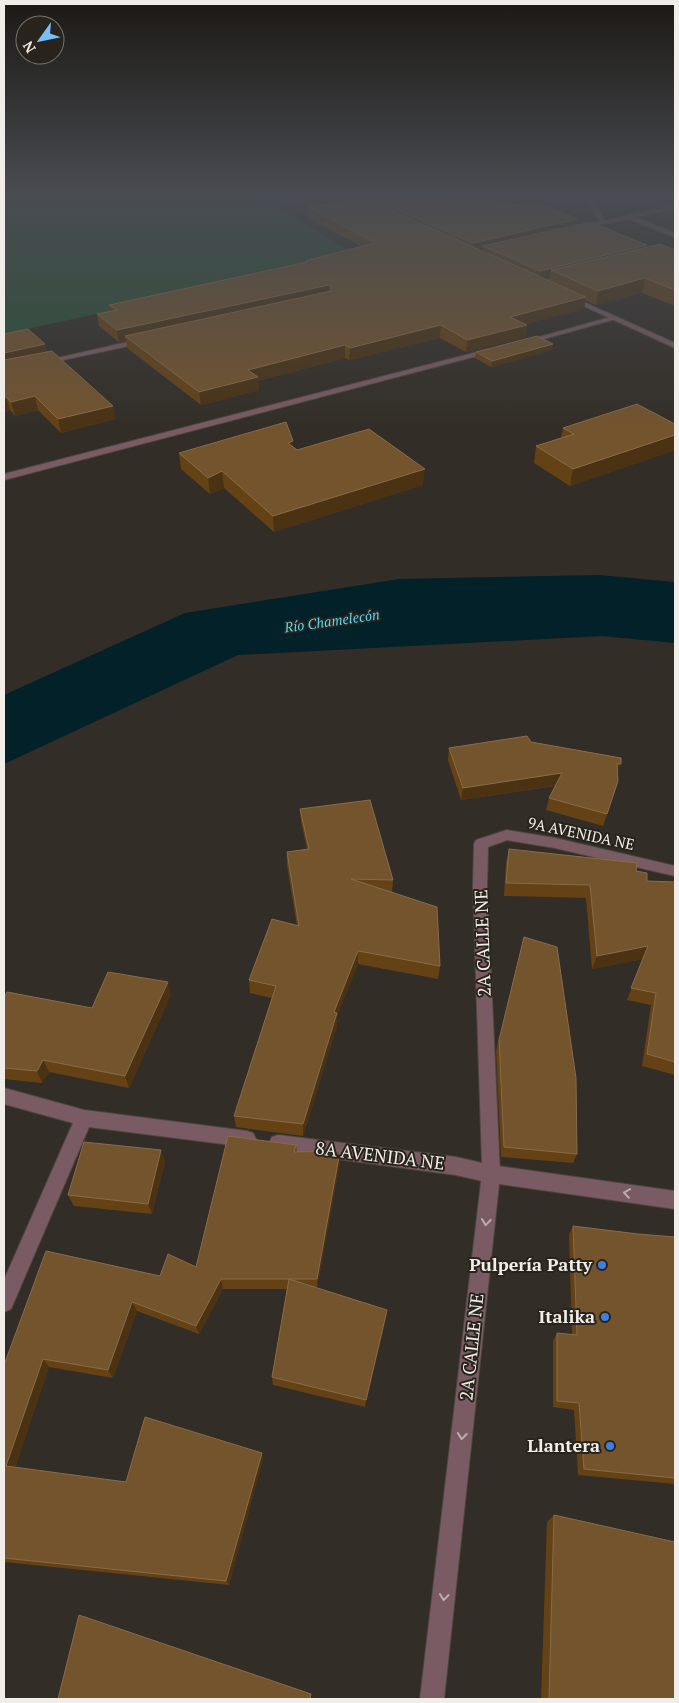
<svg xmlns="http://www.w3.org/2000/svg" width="679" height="1703" viewBox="0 0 679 1703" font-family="'PT Serif',serif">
  <rect width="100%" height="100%" fill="#322d26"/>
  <path fill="#294f33" d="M 4,194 L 257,194 L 359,257 L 4,334 Z"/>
  <path fill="#022128" d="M 598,575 L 675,582 L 675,643 L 602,636 L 238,655 L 4,764 L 4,695 L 185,613 L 399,579 Z"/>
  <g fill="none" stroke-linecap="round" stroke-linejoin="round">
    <defs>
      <path id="minor" d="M 580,194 L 586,194 L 593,201 L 605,221 L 675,205 L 675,209 L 635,217 L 675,233 L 675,237 L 629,219 L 578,229 L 578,227 L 600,222 L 589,203 Z
        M 614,316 L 617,318 L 616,319 L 522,345 L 518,343 Z
        M 145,338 L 149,340 L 148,342 L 44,364 L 40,362 Z
        M 489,349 L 496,351 L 4,480 L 4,474 Z
        M 507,830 L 555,838 L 675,866 L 675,876 L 555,848 L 507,840 L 488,847 L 487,887 L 500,1174 L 497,1180 L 491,1183 L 456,1175 L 278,1151 L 272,1149 L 269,1143 L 272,1137 L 278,1135 L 456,1157 L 482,1163 L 473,887 L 474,844 L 476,840 Z
        M 4,1088 L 84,1110 L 247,1131 L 253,1133 L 256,1139 L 253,1145 L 247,1147 L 89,1127 L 11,1309 L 4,1312 L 4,1280 L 73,1123 L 4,1104 Z"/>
      <path id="tertiary" d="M 336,194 L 344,194 L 374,208 L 369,209 Z
        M 566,296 L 570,296 L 675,343 L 675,348 L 566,298 Z
        M 491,1165 L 675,1191 L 675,1209 L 499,1184 L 444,1699 L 420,1699 L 482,1174 L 485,1168 Z"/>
    </defs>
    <use href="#minor" stroke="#4d4841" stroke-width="2"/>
    <use href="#tertiary" stroke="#4d4841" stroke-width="2"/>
    <use href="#minor" fill="#7b5b63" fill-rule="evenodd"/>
    <use href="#tertiary" fill="#7b5b63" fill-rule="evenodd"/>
  </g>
  <path fill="#654216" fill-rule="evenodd" d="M 378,201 L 578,219 L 577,225 L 647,245 L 647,247 L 675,250 L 675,306 L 642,293 L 596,305 L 585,300 L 584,309 L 526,324 L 527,325 L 526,337 L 466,352 L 440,338 L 349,360 L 345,358 L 258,381 L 259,390 L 201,405 L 127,348 L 126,341 L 119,342 L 99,326 L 97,314 L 110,311 L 109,305 L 305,262 L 305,261 L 361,246 L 308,218 L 308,207 L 378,205 ZM 483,247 L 483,251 L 477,249 ZM 549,277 L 549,280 L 544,278 Z
    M 4,334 L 45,344 L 47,352 L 113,406 L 115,419 L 61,433 L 38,410 L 15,416 L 10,410 L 4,412 Z
    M 552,350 L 491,367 L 475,358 L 476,352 Z
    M 675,424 L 675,450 L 570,486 L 534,463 L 536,446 L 561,438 L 563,428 Z
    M 293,447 L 297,450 L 423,485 L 274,532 L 224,488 L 210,494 L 181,469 L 179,453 Z
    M 531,742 L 618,775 L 614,794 L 603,826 L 546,810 L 549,798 L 555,786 L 461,800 L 448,760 L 449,748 Z
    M 300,809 L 393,880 L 392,892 L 440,966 L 438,979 L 358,964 L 337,1016 L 337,1026 L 303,1136 L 236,1127 L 234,1116 L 272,998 L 250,993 L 249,980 L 297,926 L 287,865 L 287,852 L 307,849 L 301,822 Z
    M 509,849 L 636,871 L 647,881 L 675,882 L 675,1075 L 642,1066 L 651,1005 L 627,1000 L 643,959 L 592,969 L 586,898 L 504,896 L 506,862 Z
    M 524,937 L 577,1154 L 573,1163 L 501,1157 L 496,1051 Z
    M 171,995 L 129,1088 L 49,1072 L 42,1083 L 4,1079 L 4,998 L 92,1008 Z
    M 296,1145 L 297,1152 L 340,1162 L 317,1288 L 387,1310 L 386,1319 L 365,1407 L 273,1385 L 272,1377 L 287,1289 L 223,1289 L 199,1334 L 137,1311 L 113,1378 L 49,1367 L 15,1467 L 126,1482 L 263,1459 L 229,1585 L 4,1562 L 4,1365 L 160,1276 L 196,1267 Z
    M 165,1161 L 152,1214 L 74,1206 L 68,1195 Z
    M 573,1226 L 638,1234 L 675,1237 L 675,1484 L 578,1475 L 574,1410 L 553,1407 L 553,1341 L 557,1333 L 572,1335 L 569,1235 Z
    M 554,1515 L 675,1699 L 541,1699 L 547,1522 Z"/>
  <path fill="#4a3213" d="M 578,219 L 577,226 L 483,246 L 483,247 L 473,250 L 473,243 Z
    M 647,245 L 645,253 L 551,270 L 549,277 L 539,280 L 540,271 Z
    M 645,278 L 642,293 L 596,305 L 598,291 Z
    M 329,285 L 329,296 L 125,336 L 126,341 L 119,342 L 117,330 Z
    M 586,297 L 584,309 L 509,329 L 510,317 Z
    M 441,325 L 440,338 L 349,360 L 350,348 Z
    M 527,325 L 526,337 L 466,352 L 467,340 Z
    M 45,344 L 48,357 L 4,367 L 4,353 Z
    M 553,344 L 552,350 L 491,367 L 492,361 Z
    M 345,345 L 345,358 L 258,381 L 259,390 L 201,405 L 199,392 L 248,370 Z
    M 35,396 L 38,410 L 15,416 L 11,402 Z
    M 4,397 L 6,397 L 10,410 L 4,412 Z
    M 113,406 L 115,419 L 61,433 L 58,419 Z
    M 675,435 L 675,450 L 570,486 L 573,469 Z
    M 293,441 L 293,457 L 288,443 Z
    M 425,469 L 423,485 L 274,532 L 273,516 Z
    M 222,471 L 224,488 L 210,494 L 208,478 Z
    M 617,764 L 621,764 L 617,776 Z
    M 562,773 L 559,785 L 461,800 L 463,788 Z
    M 648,946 L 643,959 L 592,969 L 597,956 Z
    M 358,951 L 358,964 L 337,1016 L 337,1026 L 303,1136 L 303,1124 L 334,1012 Z
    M 168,982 L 171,995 L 129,1088 L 125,1076 Z
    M 43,1060 L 49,1072 L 42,1083 L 37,1071 Z
    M 161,1150 L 165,1161 L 152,1214 L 148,1204 Z
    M 340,1151 L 340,1162 L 317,1289 L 317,1279 Z
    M 221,1279 L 223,1289 L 199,1334 L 196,1326 Z
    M 132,1302 L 137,1311 L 113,1378 L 108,1370 Z
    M 387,1310 L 386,1319 L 365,1407 L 366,1400 Z
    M 43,1359 L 49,1367 L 14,1472 L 6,1466 Z
    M 262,1453 L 263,1459 L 229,1585 L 226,1581 Z"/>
  <path fill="#74542d" stroke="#876c4a" d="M 418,195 L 550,208 L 578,219 L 473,243 L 378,201 Z
    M 365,199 L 586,297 L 510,317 L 527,325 L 467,340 L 441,325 L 350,348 L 345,345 L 248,370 L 258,377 L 199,392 L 125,336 L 331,291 L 332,286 L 329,285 L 117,330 L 97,314 L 117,310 L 109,305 L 307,262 L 305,261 L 375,243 L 308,207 Z
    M 590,222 L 647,245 L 540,271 L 483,246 Z
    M 660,244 L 675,250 L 675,290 L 645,278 L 598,291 L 551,270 Z
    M 28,329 L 45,344 L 4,353 L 4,334 Z
    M 537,336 L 553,344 L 492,361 L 476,352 Z
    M 52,351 L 113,406 L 58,419 L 35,396 L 11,402 L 6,397 L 4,397 L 4,360 Z
    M 637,404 L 675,424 L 675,435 L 573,469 L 536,446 L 574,434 L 563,428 Z
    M 286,422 L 293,441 L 288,443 L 297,450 L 369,429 L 425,469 L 273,516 L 222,471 L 208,478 L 179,453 Z
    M 527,736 L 531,742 L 621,758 L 621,764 L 617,764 L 618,781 L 607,814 L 549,798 L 562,773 L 463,788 L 449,748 Z
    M 370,800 L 393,880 L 351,879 L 437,907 L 440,966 L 358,951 L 334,1012 L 337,1013 L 303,1124 L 234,1116 L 276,986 L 249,980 L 272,919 L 299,926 L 287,852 L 309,849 L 300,809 Z
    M 509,849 L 637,863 L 636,871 L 647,873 L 647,881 L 675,882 L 675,1062 L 647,1054 L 656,993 L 631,988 L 648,946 L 597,956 L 590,885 L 506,883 Z
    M 524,937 L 557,947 L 576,1078 L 577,1154 L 504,1147 L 499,1040 Z
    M 108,972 L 168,982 L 125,1076 L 43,1060 L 37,1071 L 4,1068 L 4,998 L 7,992 L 92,1008 Z
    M 228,1136 L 296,1145 L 294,1152 L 340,1151 L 317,1279 L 221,1279 L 196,1326 L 132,1302 L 108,1370 L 43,1359 L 6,1466 L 126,1482 L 145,1417 L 262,1453 L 226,1581 L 4,1558 L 4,1365 L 46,1251 L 160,1276 L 168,1254 L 196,1267 Z
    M 84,1142 L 161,1150 L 148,1204 L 68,1195 Z
    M 573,1226 L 638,1234 L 675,1237 L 675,1478 L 584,1469 L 579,1403 L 557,1401 L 557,1333 L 577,1335 Z
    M 289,1279 L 387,1310 L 366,1400 L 272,1377 Z
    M 554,1515 L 675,1542 L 675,1699 L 549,1699 Z
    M 79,1615 L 311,1694 L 310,1699 L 58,1699 Z"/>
  <defs><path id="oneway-chevron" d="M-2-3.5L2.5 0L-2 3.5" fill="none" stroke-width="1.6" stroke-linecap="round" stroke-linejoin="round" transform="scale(1.25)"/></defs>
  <g stroke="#bcacad">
    <use href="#oneway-chevron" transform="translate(627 1193) rotate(-172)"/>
    <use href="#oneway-chevron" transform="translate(486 1222) rotate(96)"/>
    <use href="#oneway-chevron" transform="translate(462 1436) rotate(96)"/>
    <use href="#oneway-chevron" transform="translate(444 1597) rotate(96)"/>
  </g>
  <linearGradient id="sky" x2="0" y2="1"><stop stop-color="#1c1915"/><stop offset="0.45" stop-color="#494c52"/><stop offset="1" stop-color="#494c52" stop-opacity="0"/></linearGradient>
  <rect width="679" height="433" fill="url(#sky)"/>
  <g fill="#3f7fe0" stroke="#28231c" stroke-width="2">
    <circle cx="602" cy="1265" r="5"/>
    <circle cx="605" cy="1317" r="5"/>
    <circle cx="610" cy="1446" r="5"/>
  </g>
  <g text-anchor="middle" stroke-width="4" stroke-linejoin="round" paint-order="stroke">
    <g font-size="14" font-style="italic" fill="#4ddcfc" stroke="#28231c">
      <text transform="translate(332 621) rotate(-8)" y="5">Río Chamelecón</text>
    </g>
    <g font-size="15" fill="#f1eee9" stroke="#28231c">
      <text transform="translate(581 834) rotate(12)" y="5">9A AVENIDA NE</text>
    </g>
    <g font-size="18" fill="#f1eee9" stroke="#28231c">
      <text transform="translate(483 943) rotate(-92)" y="6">2A CALLE NE</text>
      <text transform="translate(380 1156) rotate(7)" y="6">8A AVENIDA NE</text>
      <text transform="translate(472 1347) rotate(-84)" y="6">2A CALLE NE</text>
    </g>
    <g font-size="18" font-weight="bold" fill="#f1eee9" stroke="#28231c" text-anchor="end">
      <text x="592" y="1271">Pulpería Patty</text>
      <text x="595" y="1323">Italika</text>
      <text x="600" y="1452">Llantera</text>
    </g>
  </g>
  <rect width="679" height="1703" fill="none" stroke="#f1eee9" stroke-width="10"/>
  <g transform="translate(40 40) rotate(237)"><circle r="24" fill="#28231c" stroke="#78746e"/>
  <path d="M0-4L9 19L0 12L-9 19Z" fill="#78bff7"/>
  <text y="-8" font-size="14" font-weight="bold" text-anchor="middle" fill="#f1eee9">N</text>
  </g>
</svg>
